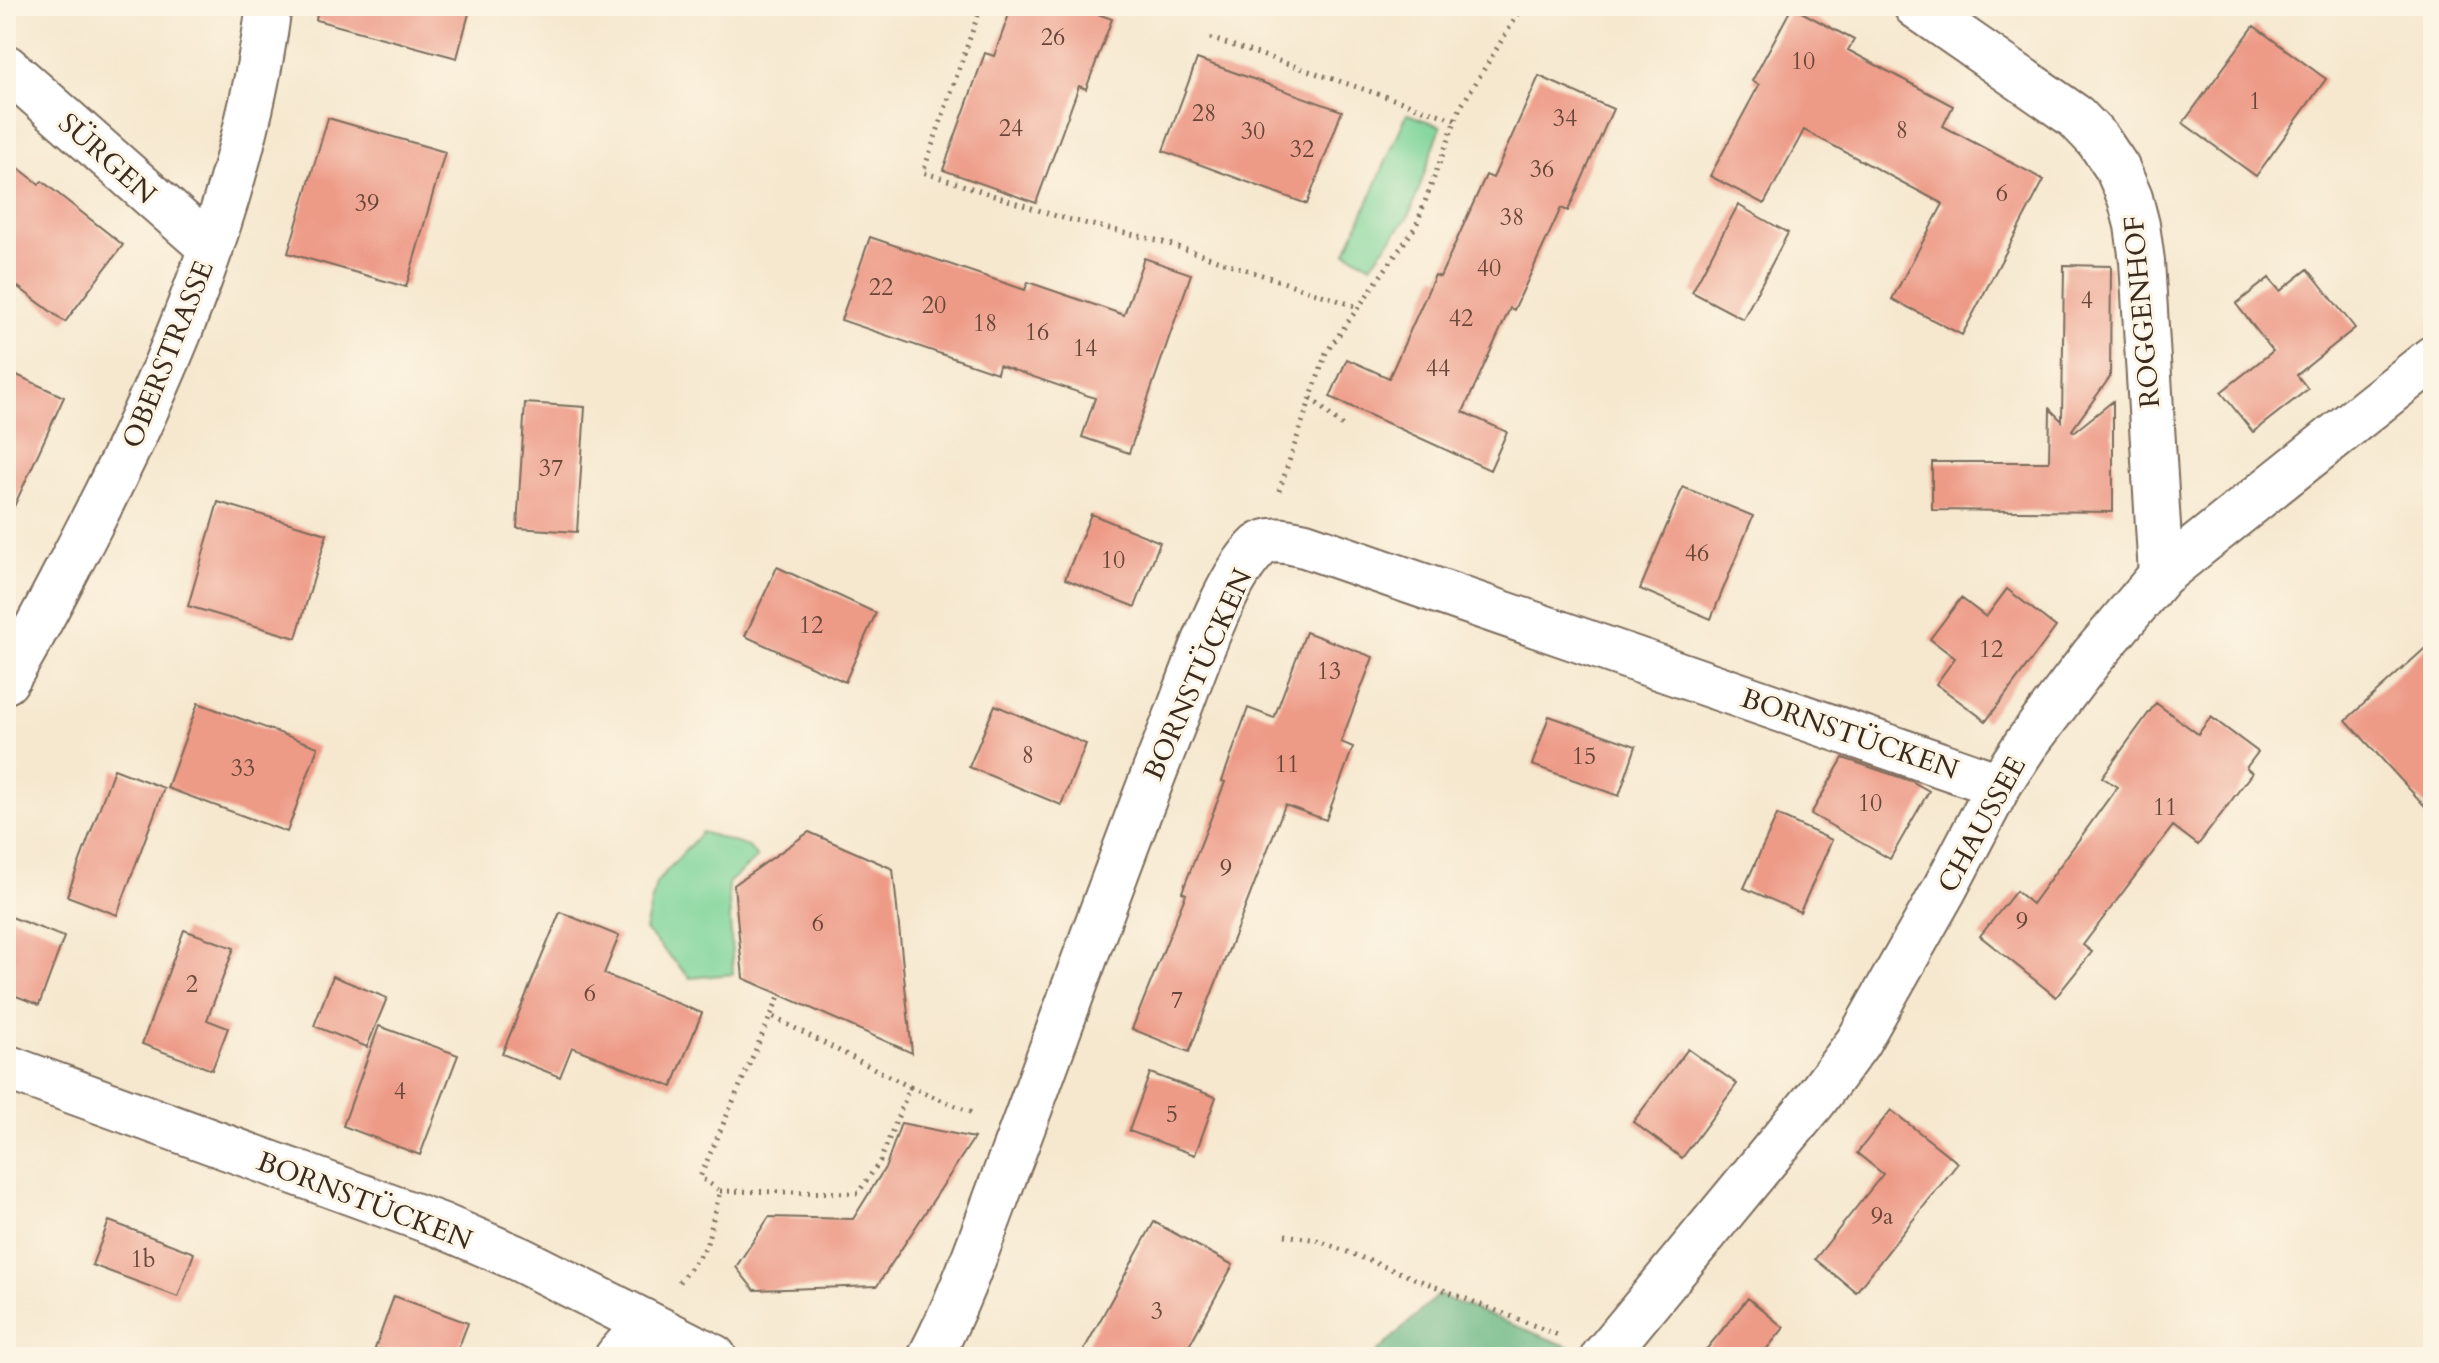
<svg xmlns="http://www.w3.org/2000/svg" width="2439" height="1363" viewBox="0 0 2439 1363" font-family="Cardo,serif">
  <rect width="100%" height="100%" fill="#fcf5e5"/>
  <filter id="ink" filterUnits="userSpaceOnUse"><feTurbulence type="fractalNoise" baseFrequency=".0125" numOctaves="2"/><feDisplacementMap in="SourceGraphic" scale="16" xChannelSelector="R" yChannelSelector="G"/><feConvolveMatrix kernelMatrix="1 2 1 2 8 2 1 2 1" color-interpolation-filters="sRGB"/></filter>
  <filter id="wash" filterUnits="userSpaceOnUse"><feTurbulence type="fractalNoise" baseFrequency=".006" numOctaves="4" result="noise"/><feDisplacementMap in="SourceGraphic" scale="32" xChannelSelector="R" yChannelSelector="G"/><feGaussianBlur stdDeviation="1.8" result="paint"/><feColorMatrix in="noise" values="0 0 0 0 0 0 0 0 0 0 0 0 0 0 0 0 0 1.4 0 .05"/><feComposite in="paint" operator="in"/></filter>
  <g filter="url(#wash)">
    <rect width="100%" height="100%" fill="#f6e8cf"/>
    <path fill="#7dd499" stroke="#5c7f5c" stroke-width="2" d="M 1407,114 L 1441,126 L 1410,214 L 1371,265 L 1346,252 Z
      M 702,832 L 749,847 L 757,858 L 728,883 L 733,974 L 690,978 L 645,930 L 656,883 Z"/>
    <path fill="#66b681" stroke="#507050" stroke-width="2" d="M 1438,1295 L 1577,1350 L 1571,1357 L 1372,1357 Z"/>
    <g id="blocks">
      <path fill="#ed9a86" d="M 318,6 L 471,6 L 457,58 L 316,20 Z
        M 1012,6 L 1076,6 L 1112,19 L 1086,89 L 1079,86 L 1036,203 L 943,170 L 985,53 L 994,56 Z
        M 1792,7 L 1854,40 L 1848,50 L 1953,106 L 1943,126 L 2044,180 L 1962,335 L 1892,299 L 1943,204 L 1804,130 L 1764,204 L 1710,176 L 1759,85 L 1752,81 Z
        M 2254,26 L 2326,79 L 2256,176 L 2183,123 Z
        M 1197,59 L 1342,111 L 1307,204 L 1163,151 Z
        M 1539,76 L 1613,109 L 1568,211 L 1561,208 L 1514,310 L 1510,308 L 1463,412 L 1507,432 L 1490,470 L 1330,397 L 1347,359 L 1389,378 L 1435,275 L 1440,277 L 1486,175 L 1493,178 Z
        M 328,118 L 445,152 L 406,287 L 288,253 Z
        M 6,158 L 39,184 L 42,181 L 123,245 L 65,322 L 6,278 Z
        M 1738,205 L 1788,233 L 1743,319 L 1692,292 Z
        M 870,237 L 1025,290 L 1028,282 L 1124,315 L 1144,258 L 1191,274 L 1129,453 L 1082,437 L 1095,398 L 999,365 L 997,373 L 841,320 Z
        M 2064,265 L 2111,266 L 2110,377 L 2072,430 L 2074,432 L 2113,401 L 2113,512 L 1932,510 L 1932,462 L 2049,462 L 2050,409 L 2062,421 Z
        M 2308,269 L 2355,328 L 2297,375 L 2308,389 L 2253,432 L 2221,392 L 2273,351 L 2236,304 L 2269,278 L 2280,291 Z
        M 6,370 L 64,397 L 6,524 Z
        M 525,403 L 585,407 L 577,532 L 517,528 Z
        M 1683,487 L 1753,516 L 1711,619 L 1640,589 Z
        M 218,502 L 327,534 L 296,638 L 188,606 Z
        M 1091,514 L 1160,542 L 1135,607 L 1065,579 Z
        M 777,567 L 876,613 L 845,682 L 745,636 Z
        M 2007,589 L 2056,627 L 1986,721 L 1936,684 L 1955,658 L 1930,639 L 1961,598 L 1986,617 Z
        M 1306,632 L 1373,657 L 1341,742 L 1353,747 L 1326,820 L 1285,805 L 1189,1052 L 1132,1029 L 1186,894 L 1182,892 L 1225,782 L 1222,781 L 1248,708 L 1274,718 Z
        M 2433,641 L 2433,815 L 2346,720 Z
        M 198,703 L 318,747 L 287,832 L 167,788 Z
        M 2156,703 L 2198,734 L 2211,717 L 2258,752 L 2246,768 L 2252,773 L 2198,845 L 2173,826 L 2083,945 L 2092,952 L 2056,997 L 1980,936 L 2016,891 L 2032,904 L 2117,787 L 2102,777 Z
        M 995,705 L 1086,744 L 1061,805 L 969,767 Z
        M 1549,716 L 1636,746 L 1619,796 L 1532,765 Z
        M 1843,758 L 1911,781 L 1929,791 L 1890,859 L 1811,814 Z
        M 114,769 L 164,788 L 117,915 L 67,896 Z
        M 1777,815 L 1832,840 L 1800,912 L 1744,888 Z
        M 809,832 L 893,869 L 912,1053 L 743,978 L 734,885 Z
        M 560,912 L 619,936 L 604,974 L 702,1013 L 672,1087 L 572,1047 L 560,1077 L 502,1054 Z
        M 6,915 L 64,937 L 39,1005 L 6,992 Z
        M 184,930 L 234,948 L 207,1020 L 228,1028 L 212,1070 L 142,1044 Z
        M 333,976 L 387,998 L 367,1047 L 314,1026 Z
        M 379,1026 L 458,1055 L 420,1155 L 343,1126 Z
        M 1688,1049 L 1737,1084 L 1682,1158 L 1633,1122 Z
        M 1150,1073 L 1216,1097 L 1195,1155 L 1129,1131 Z
        M 1891,1110 L 1958,1163 L 1856,1292 L 1815,1259 L 1883,1174 L 1857,1153 Z
        M 901,1123 L 974,1138 L 877,1286 L 754,1290 L 736,1267 L 769,1217 L 853,1219 L 886,1166 Z
        M 109,1221 L 194,1253 L 178,1297 L 92,1265 Z
        M 1154,1222 L 1233,1265 L 1183,1357 L 1080,1357 Z
        M 394,1296 L 468,1323 L 455,1357 L 372,1357 Z
        M 1748,1298 L 1784,1328 L 1760,1357 L 1700,1357 Z"/>
    </g>
  </g>
  <g filter="url(#ink)">
    <use href="#blocks" fill-opacity="0" stroke="#7c6c5c" stroke-width="2"/>
    <g fill="none" stroke-linecap="round" stroke-linejoin="round">
      <defs>
        <path id="minor" d="M 1916,6 L 2076,117 L 2098,140 L 2117,168 L 2130,198 L 2137,225 L 2142,261 L 2161,575
          M 6,67 L 211,248
          M 6,681 C 35,634 59,585 84,537 C 171,370 244,193 269,6
          M 6,1067 L 440,1225 L 519,1259 L 714,1357
          M 617,1357 L 646,1324
          M 930,1357 C 964,1293 986,1223 1012,1156 C 1067,1010 1117,864 1175,720 C 1193,674 1224,578 1259,546 C 1271,536 1291,542 1305,545 L 1999,785"/>
        <path id="tertiary" d="M 1603,1357 L 1815,1100 L 1858,1042 L 1943,892 L 1999,785 L 2026,744 L 2092,657 L 2161,575 L 2433,358"/>
      </defs>
      <use href="#minor" stroke="#7c6c5c" stroke-width="48"/>
      <use href="#tertiary" stroke="#7c6c5c" stroke-width="48"/>
      <path stroke="#7c6c5c" stroke-width="5" stroke-dasharray="2 6" stroke-linecap="butt" d="M 978,15 L 923,172 L 1059,217 L 1160,241 L 1358,307
        M 1210,38 L 1456,120
        M 1311,398 L 1342,426
        M 1279,491 L 1326,353 L 1416,226 L 1460,108 L 1523,6
        M 910,1087 L 975,1114
        M 720,1191 L 858,1193 L 880,1161 L 910,1087 L 771,1016
        M 1285,1235 L 1317,1240 L 1558,1335
        M 679,1282 L 706,1247 L 720,1191 L 700,1177 L 780,994"/>
      <use href="#minor" stroke="#fff" stroke-width="44"/>
      <use href="#tertiary" stroke="#fff" stroke-width="44"/>
    </g>
  </g>
  <g text-anchor="middle" stroke-width="6" stroke-linejoin="round" paint-order="stroke">
    <g font-size="24" fill="#684638">
      <text x="1053" y="45">26</text>
      <text x="1803" y="69">10</text>
      <text x="2255" y="109">1</text>
      <text x="1204" y="121">28</text>
      <text x="1565" y="126">34</text>
      <text x="1011" y="136">24</text>
      <text x="1902" y="138">8</text>
      <text x="1253" y="139">30</text>
      <text x="1302" y="157">32</text>
      <text x="1542" y="177">36</text>
      <text x="2002" y="201">6</text>
      <text x="367" y="211">39</text>
      <text x="1512" y="225">38</text>
      <text x="1489" y="276">40</text>
      <text x="881" y="295">22</text>
      <text x="2087" y="308">4</text>
      <text x="934" y="313">20</text>
      <text x="1461" y="326">42</text>
      <text x="985" y="331">18</text>
      <text x="1037" y="340">16</text>
      <text x="1085" y="356">14</text>
      <text x="1438" y="376">44</text>
      <text x="551" y="476">37</text>
      <text x="1697" y="561">46</text>
      <text x="1113" y="568">10</text>
      <text x="811" y="633">12</text>
      <text x="1991" y="657">12</text>
      <text x="1329" y="679">13</text>
      <text x="1028" y="763">8</text>
      <text x="1584" y="764">15</text>
      <text x="1287" y="772">11</text>
      <text x="243" y="776">33</text>
      <text x="1870" y="811">10</text>
      <text x="2165" y="815">11</text>
      <text x="1226" y="876">9</text>
      <text x="2022" y="929">9</text>
      <text x="818" y="931">6</text>
      <text x="192" y="992">2</text>
      <text x="590" y="1001">6</text>
      <text x="1177" y="1008">7</text>
      <text x="400" y="1099">4</text>
      <text x="1172" y="1122">5</text>
      <text x="1882" y="1224">9a</text>
      <text x="143" y="1267">1b</text>
      <text x="1157" y="1319">3</text>
    </g>
    <g font-size="28" fill="#3b2a1e" stroke="#fcf5e5">
      <text transform="translate(108 158) rotate(42)" y="10">SÜRGEN</text>
      <text transform="translate(2141 312) rotate(-95)" y="10">ROGGENHOF</text>
      <text transform="translate(167 354) rotate(-68)" y="10">OBERSTRASSE</text>
      <text transform="translate(1197 674) rotate(-66)" y="10">BORNSTÜCKEN</text>
      <text transform="translate(1850 733) rotate(19)" y="10">BORNSTÜCKEN</text>
      <text transform="translate(1981 824) rotate(-61)" y="10">CHAUSSEE</text>
      <text transform="translate(365 1200) rotate(21)" y="10">BORNSTÜCKEN</text>
    </g>
  </g>
  <rect width="2439" height="1363" fill="none" stroke="#fcf5e5" stroke-width="32"/>
</svg>
